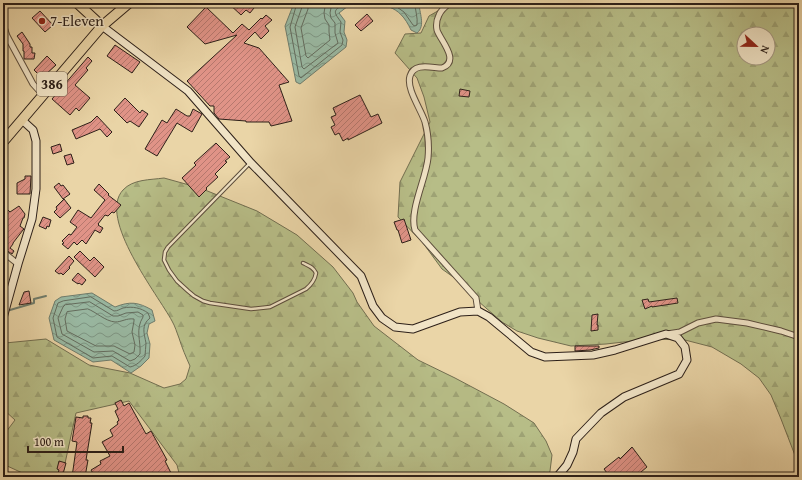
<svg xmlns="http://www.w3.org/2000/svg" width="802" height="480" viewBox="0 0 802 480" font-family="'Gentium Book Plus',serif">
  <defs>
    <pattern id="forest-firs" width="22" height="20" patternUnits="userSpaceOnUse"><rect width="22" height="20" fill="#b7bd87"/><path d="M5 1l3.5 6h-7zM16 11l3.5 6h-7z" fill="#9ea274"/></pattern>
    <pattern id="water-waves" width="16" height="10" patternUnits="userSpaceOnUse"><rect width="16" height="10" fill="#99b9a3"/><path d="M0 5q4-4 8 0t8 0" fill="none" stroke="#7d9684"/></pattern>
    <pattern id="building-hatch" width="6" height="6" patternUnits="userSpaceOnUse"><rect width="6" height="6" fill="#e09387"/><path d="M-1 1l2-2M0 6l6-6M5 7l2-2" fill="none" stroke="#b6786e"/></pattern>
  </defs>
  <rect width="100%" height="100%" fill="#ead5a7"/>
  <filter id="stains"><feTurbulence type="fractalNoise" baseFrequency=".005" numOctaves="4"/><feColorMatrix values="0 0 0 0 .2 0 0 0 0 .09 0 0 0 0 .02 0 0 0 .5 -.17"/></filter>
  <radialGradient id="worn" r=".72"><stop offset=".6" stop-color="#630" stop-opacity="0"/><stop offset="1" stop-color="#630" stop-opacity=".3"/></radialGradient>
  <path fill="url(#forest-firs)" stroke="#726e50" fill-rule="evenodd" d="M 448,3 L 799,3 L 799,477 L 796,477 L 796,458 L 781,419 L 771,395 L 759,378 L 741,364 L 712,347 L 685,340 L 650,339 L 606,344 L 571,346 L 538,338 L 517,331 L 502,322 L 478,301 L 463,284 L 442,269 L 423,243 L 398,217 L 400,182 L 430,122 L 424,97 L 417,78 L 395,53 L 405,34 L 421,33 L 429,16 L 443,8 ZM 744,34 L 768,34 L 768,58 L 744,58 Z
    M 164,178 L 200,188 L 257,211 L 297,235 L 333,267 L 353,293 L 357,302 L 374,326 L 418,360 L 455,378 L 504,404 L 534,423 L 546,441 L 552,455 L 550,471 L 548,477 L 180,477 L 177,465 L 129,401 L 76,413 L 62,477 L 31,477 L 3,464 L 3,436 L 15,420 L 3,409 L 3,350 L 5,343 L 46,339 L 89,365 L 130,373 L 164,388 L 180,384 L 186,379 L 190,366 C 186,357 182,348 179,338 C 177,333 175,326 172,321 C 158,295 97,218 123,190 C 133,179 150,180 164,178 Z"/>
  <path fill="url(#water-waves)" stroke="#6e7c6c" d="M 294,3 L 352,3 L 339,13 L 345,21 L 344,32 L 347,40 L 346,47 L 300,84 L 296,82 L 285,26 Z
    M 357,3 L 419,3 C 419,12 426,26 417,33 L 411,30 C 399,4 384,4 358,4 Z
    M 92,293 L 115,307 C 130,301 138,302 152,310 L 155,321 L 149,324 L 147,333 L 150,344 L 149,358 L 141,366 L 131,373 L 111,360 L 93,362 L 54,340 L 49,318 L 55,301 L 61,297 Z"/>
  <g fill="none" stroke-linecap="round" stroke-linejoin="round">
    <path stroke="#636c5e" stroke-width="1" d="M 297,3 L 290,27 L 299,76 L 301,78 L 342,45 L 343,40 L 340,32 L 341,22 C 332,10 334,11 345,3
      M 302,3 L 302,7 L 295,27 L 302,67 L 304,69 L 338,43 L 335,33 L 335,23 L 331,18 L 330,13 L 331,8 L 336,3
      M 308,3 L 308,9 L 301,28 L 306,56 L 308,58 L 330,40 L 329,32 L 329,25 L 325,19 L 324,13 L 325,7 L 327,3
      M 391,3 L 404,12 L 413,25 L 415,26 L 417,25 C 418,17 415,11 415,3
      M 91,297 L 114,311 C 118,311 120,309 123,308 C 133,306 141,308 148,313 L 150,318 C 141,325 144,333 146,343 C 146,347 145,352 145,356 C 141,361 136,366 130,367 L 112,356 L 93,358 L 57,337 L 53,318 L 58,303 L 63,301 Z
      M 90,302 L 113,316 L 118,316 L 126,313 L 138,312 L 143,315 L 143,317 C 135,330 141,340 140,354 L 135,359 L 130,361 L 113,351 L 94,352 L 62,334 L 58,318 L 63,307 L 65,305 Z
      M 88,309 C 96,312 105,321 115,322 C 122,322 126,318 134,319 L 134,321 L 132,332 L 135,345 L 134,352 L 130,354 L 114,346 L 96,346 L 67,331 L 65,319 L 67,312 Z"/>
    <path stroke="#6e7c6c" stroke-width="2" d="M 10,310 L 34,303 L 34,299 L 46,296"/>
  </g>
  <path fill="url(#building-hatch)" stroke="#2d2019" d="M 228,3 L 258,3 L 250,13 L 246,10 L 241,15 Z
    M 206,7 L 233,33 L 242,24 L 249,30 L 261,18 L 262,19 L 266,15 L 272,20 L 265,26 L 269,31 L 261,39 L 255,32 L 244,43 L 259,48 L 289,82 L 279,85 L 292,121 L 271,126 L 269,122 L 246,122 L 246,121 L 219,119 L 214,113 L 214,106 L 210,106 L 187,81 L 237,35 L 205,44 L 187,27 Z
    M 40,11 L 53,25 L 45,32 L 32,18 Z
    M 367,14 L 373,21 L 361,31 L 355,25 Z
    M 22,32 L 30,44 L 30,47 L 32,47 L 32,53 L 35,53 L 34,59 L 24,59 L 24,51 L 23,51 L 23,44 L 17,36 Z
    M 115,45 L 140,62 L 132,73 L 107,56 Z
    M 47,56 L 56,65 L 44,76 L 40,72 L 38,74 L 34,70 Z
    M 88,57 L 92,61 L 86,68 L 88,70 L 75,85 L 90,98 L 79,111 L 76,108 L 70,115 L 52,99 Z
    M 460,89 L 470,91 L 469,97 L 459,96 Z
    M 360,95 L 371,117 L 378,114 L 382,123 L 348,140 L 348,138 L 343,141 L 339,133 L 335,135 L 331,127 L 335,125 L 331,117 L 336,115 L 333,108 Z
    M 125,98 L 140,113 L 142,110 L 148,114 L 139,127 L 130,121 L 127,123 L 114,110 Z
    M 176,109 L 187,116 L 190,116 L 193,109 L 202,114 L 192,132 L 177,123 L 157,156 L 145,149 L 162,120 L 167,123 Z
    M 97,116 L 112,132 L 107,137 L 100,129 L 76,139 L 72,130 L 91,122 Z
    M 216,143 L 230,157 L 225,161 L 227,162 L 215,174 L 218,177 L 206,188 L 207,189 L 199,197 L 182,178 L 196,165 L 194,163 Z
    M 60,144 L 62,151 L 53,154 L 51,147 Z
    M 71,154 L 74,163 L 67,165 L 64,156 Z
    M 25,176 L 31,176 L 30,194 L 17,194 L 17,183 L 25,179 Z
    M 59,183 L 61,186 L 63,185 L 70,194 L 63,199 L 54,187 Z
    M 99,184 L 109,194 L 108,195 L 121,205 L 114,213 L 112,212 L 108,216 L 105,215 L 98,224 L 99,224 L 98,225 L 103,228 L 100,233 L 95,230 L 86,244 L 82,240 L 77,245 L 74,242 L 68,249 L 62,244 L 64,243 L 62,241 L 69,234 L 71,235 L 77,227 L 70,222 L 78,210 L 91,218 L 105,200 L 94,190 Z
    M 64,199 L 71,208 L 60,218 L 54,212 L 57,209 L 56,207 Z
    M 3,205 L 10,212 L 19,206 L 25,214 L 24,218 L 23,218 L 20,226 L 24,229 L 23,230 L 13,243 L 13,244 L 10,248 L 14,251 L 12,254 L 3,248 Z
    M 43,217 L 51,220 L 49,227 L 47,226 L 46,229 L 39,226 Z
    M 404,219 L 411,240 L 402,243 L 398,230 L 397,230 L 394,222 Z
    M 80,251 L 90,261 L 94,257 L 104,267 L 95,277 L 74,257 Z
    M 69,256 L 74,261 L 69,267 L 70,268 L 63,275 L 61,273 L 59,274 L 55,271 Z
    M 78,273 L 86,280 L 82,285 L 79,283 L 78,284 L 72,280 Z
    M 29,291 L 31,303 L 19,305 L 24,292 Z
    M 677,298 L 678,303 L 652,307 L 652,306 L 645,309 L 642,300 L 648,299 L 649,302 Z
    M 598,314 L 597,325 L 598,325 L 598,330 L 591,331 L 592,315 Z
    M 575,346 L 599,346 L 599,348 L 590,350 L 575,351 Z
    M 121,400 L 124,406 L 129,403 L 146,434 L 151,431 L 167,460 L 165,461 L 173,477 L 95,477 L 91,470 L 101,464 L 100,461 L 110,456 L 102,442 L 113,436 L 110,430 L 118,424 L 117,422 L 119,420 L 115,411 L 118,409 L 115,403 Z
    M 83,416 L 88,416 L 88,418 L 91,418 L 90,423 L 92,423 L 86,460 L 88,460 L 85,477 L 72,477 L 77,442 L 72,441 L 76,417 L 83,418 Z
    M 632,447 L 647,467 L 635,477 L 610,477 L 604,469 L 619,457 L 620,459 Z
    M 59,461 L 66,463 L 63,474 L 58,473 L 59,470 L 57,469 Z"/>
  <g fill="none" stroke-linecap="round" stroke-linejoin="round">
    <defs>
      <path id="lane" d="M 250,163 L 168,247 L 165,252 L 164,260 L 169,270 L 177,281 L 188,291 L 194,296 L 203,301 L 210,303 L 251,309 L 270,307 L 306,289 C 312,284 315,280 316,273 C 313,267 309,266 303,263"/>
      <path id="street" d="M 450,3 C 446,6 441,10 439,15 C 437,19 436,25 437,30 C 440,40 461,61 442,68 C 432,68 414,62 410,76 C 406,89 421,109 425,122 C 428,133 429,147 428,158 C 426,179 409,211 415,230 L 476,298 L 478,311
        M 3,24 L 7,36 L 33,84 L 43,95
        M 3,252 L 18,264
        M 667,334 L 680,332 L 698,323 L 716,319 L 747,323 L 781,331 L 799,337
        M 3,473 L 11,477"/>
      <path id="secondary" d="M 102,26 L 188,91 L 251,163 L 361,276 L 373,306 L 382,318 L 395,327 L 413,329 L 460,312 L 478,311 L 489,317 L 531,352 L 545,357 L 593,355 L 615,350 L 666,334 L 678,338 L 685,347 L 687,360 L 679,374 L 624,397 L 601,413 L 576,439 L 573,452 L 567,465 L 557,477
        M 3,318 L 18,264 L 32,219 L 36,189 L 36,141 L 33,130 L 22,120"/>
      <path id="highway" d="M 77,3 L 102,26
        M 3,142 L 102,26 L 129,3"/>
    </defs>
    <use href="#lane" stroke="#5c4d3c" stroke-width="4.5"/>
    <use href="#street" stroke="#5c4d3c" stroke-width="7"/>
    <use href="#secondary" stroke="#2d2019" stroke-width="9"/>
    <use href="#highway" stroke="#2d2019" stroke-width="11"/>
    <use href="#lane" stroke="#f1e4c6" stroke-width="2.5"/>
    <use href="#street" stroke="#f1e4c6" stroke-width="5"/>
    <use href="#secondary" stroke="#f1e4c6" stroke-width="7"/>
    <use href="#highway" stroke="#ead5a7" stroke-width="9"/>
  </g>
  <circle fill="#8f2418" stroke="#f1e4c6" stroke-width="1.5" cx="42" cy="21" r="4"/>
  <g text-anchor="middle" stroke-width="3" stroke-linejoin="round" paint-order="stroke">
    <rect fill="#f1e4c6" stroke="#685b4d" stroke-width="1" x="37" y="72" width="30" height="24" rx="3"/>
    <g font-size="14" font-weight="bold" fill="#2d2019">
      <text x="52" y="89">386</text>
    </g>
    <g font-size="15" fill="#2d2019" stroke="#f1e4c6" text-anchor="start">
      <text x="50" y="26">7-Eleven</text>
    </g>
  </g>
  <rect width="802" height="480" fill="none" stroke="#ead5a7" stroke-width="16"/>
  <rect x="4" y="4" width="794" height="472" fill="none" stroke="#2d2019" stroke-width="2"/>
  <rect x="8" y="8" width="786" height="464" fill="none" stroke="#2d2019"/>
  <g transform="translate(756 46) rotate(112)"><circle r="19" fill="#f1e4c6" stroke="#a39681"/>
  <path d="M0-3L7 15L0 10L-7 15Z" fill="#8f2418"/>
  <text y="-6" font-size="11" font-weight="bold" text-anchor="middle" fill="#2d2019">N</text>
  </g>
  <path d="M28 446v6h95v-6" fill="none" stroke="#2d2019" stroke-width="2"/>
  <text x="34" y="446" font-size="12" fill="#2d2019" stroke="#f1e4c6" stroke-width="3" paint-order="stroke">100 m</text>
  <rect width="100%" height="100%" filter="url(#stains)"/>
  <rect width="100%" height="100%" fill="url(#worn)"/>
</svg>
